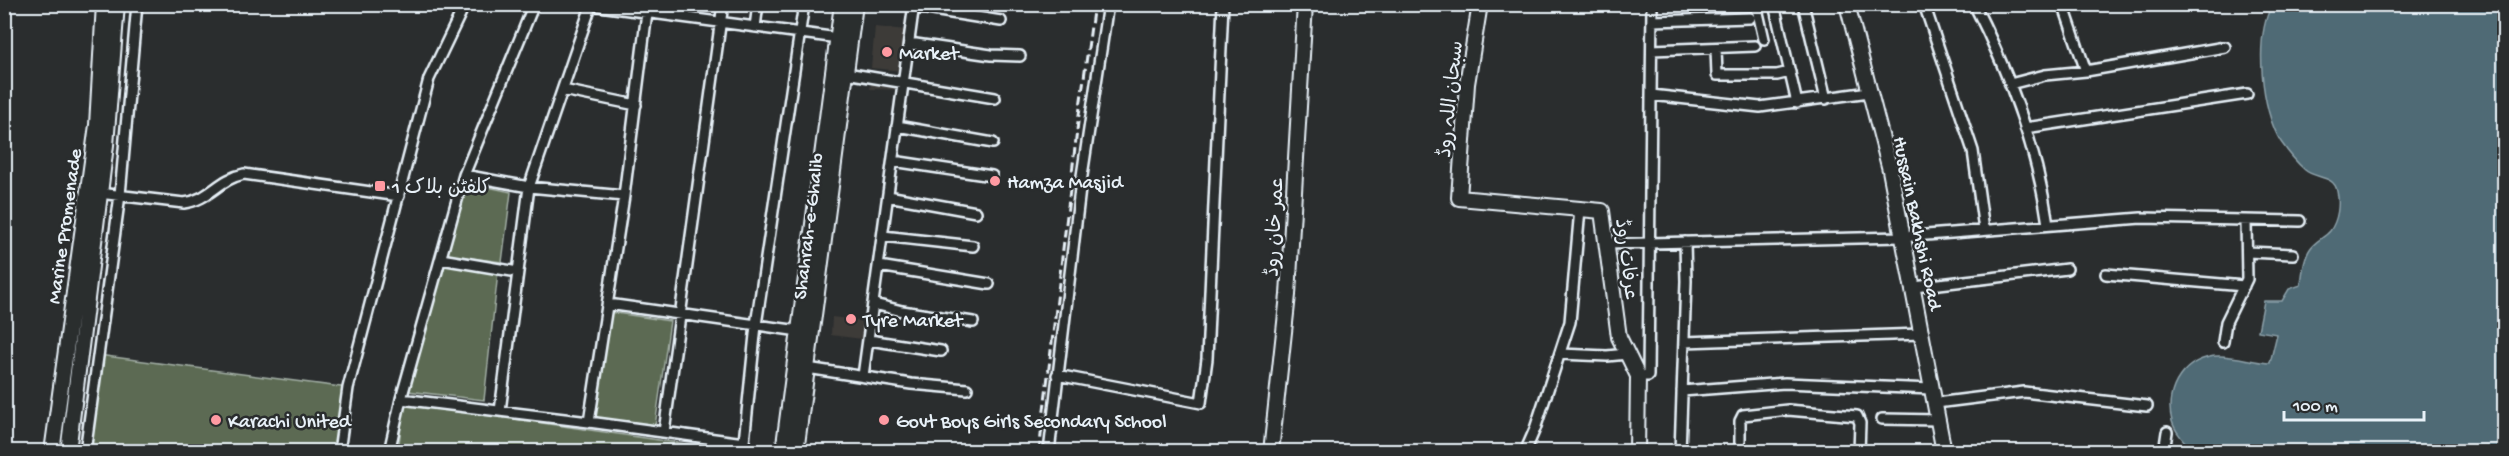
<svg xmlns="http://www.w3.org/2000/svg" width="2509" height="456" viewBox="0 0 2509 456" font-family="'Gochi Hand','Playpen Sans Arabic',sans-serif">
  <rect width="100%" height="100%" fill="#2a2d2e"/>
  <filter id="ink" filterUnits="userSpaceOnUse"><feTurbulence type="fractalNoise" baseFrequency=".0167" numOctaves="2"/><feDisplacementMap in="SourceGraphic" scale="12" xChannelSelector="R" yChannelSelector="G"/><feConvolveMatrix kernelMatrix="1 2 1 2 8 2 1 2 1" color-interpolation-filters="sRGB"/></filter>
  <g filter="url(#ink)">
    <path fill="#3d3b38" d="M 875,27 L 907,30 L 903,71 L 871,68 Z
      M 871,83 L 898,83 L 898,90 L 870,89 Z
      M 832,317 L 864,321 L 862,339 L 831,335 Z"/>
    <path fill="#5c6b52" stroke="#a2aea5" stroke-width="1.5" d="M 460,181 L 511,192 L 502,262 L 440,254 Z
      M 442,263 L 498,272 L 484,400 L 408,391 Z
      M 609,312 L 670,321 L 655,426 L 594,418 Z
      M 98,355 L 348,388 L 339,451 L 85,452 Z
      M 404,403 L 727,450 L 398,452 Z"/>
    <path fill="#4f6a74" stroke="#8ca0a9" stroke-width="1.5" d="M 2272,5 L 2504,5 L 2504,451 L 2193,451 C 2185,442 2175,432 2172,421 C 2163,389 2186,356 2219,356 C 2236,356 2254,362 2270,363 L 2277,334 L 2258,331 L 2264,301 L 2282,301 L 2289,289 L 2301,285 C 2302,274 2304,258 2310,249 C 2315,241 2324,238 2330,231 C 2338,220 2340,204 2337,191 C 2334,175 2315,179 2305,170 C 2296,162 2288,152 2281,142 C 2261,110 2254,38 2272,5 Z"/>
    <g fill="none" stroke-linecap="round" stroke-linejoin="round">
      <defs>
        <path id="street" d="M 584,4 L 838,38
          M 1756,4 L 1764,39
          M 1774,4 L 1797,103
          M 1803,4 L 1826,99
          M 1924,4 L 1973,151 L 1984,230
          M 1974,4 C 2009,73 2037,148 2048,224
          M 2063,4 L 2086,71
          M 914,7 L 1001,21
          M 685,17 L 687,4
          M 1652,21 L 1750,18
          M 755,27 L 758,4
          M 909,43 L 991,55 L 1020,56
          M 1716,48 L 1717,75 L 1777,75 L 1790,72
          M 1652,50 L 1755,46
          M 846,73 L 995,98
          M 2010,84 L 2045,75 L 2086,71 L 2225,47
          M 563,90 L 636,105
          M 1651,95 L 1760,107 L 1869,92
          M 897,126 L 993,143
          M 2025,128 L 2247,94
          M 893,161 L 992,176
          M 464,175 L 529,187 L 624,196
          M 99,193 L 184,203 C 209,200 219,179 244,174 L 399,196
          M 888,196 L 976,212
          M 883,236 L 973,246
          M 1607,244 L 1901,237 L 2141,218 L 2300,221
          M 2247,252 L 2293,254
          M 441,259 L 518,272
          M 879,266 L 989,284
          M 2106,274 L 2244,286
          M 1914,287 L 2067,269
          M 608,304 L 799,331
          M 874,304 L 902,311 L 973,322
          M 869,340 L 941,351
          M 1684,342 L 1922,334
          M 2223,342 L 2226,322 L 2247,279 L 2246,221
          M 1560,354 L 1607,356 L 1627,354
          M 807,368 L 911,384 L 967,389
          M 1057,375 L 1201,403 L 1207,359 L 1223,4
          M 863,376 L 914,4
          M 1638,376 L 1648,376 L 1652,4
          M 1682,391 L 1785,383 L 1932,389
          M 401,399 L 589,422 L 624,196 L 648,4
          M 1936,403 L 2024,392 L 2147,406
          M 500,411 L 529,187 L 591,6
          M 1882,419 L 1939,420
          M 589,422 L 744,443
          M 664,432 L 723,4
          M 85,452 L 120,195 L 137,4
          M 339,452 L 348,388 L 429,79 L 465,4
          M 389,452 L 401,399 L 464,175 L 534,4
          M 743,452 L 756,325 L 804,4
          M 1049,452 L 1080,189 L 1108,4
          M 1525,452 L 1535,429 L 1570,322 L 1580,209
          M 1680,452 L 1686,281 L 1685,242
          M 1740,452 L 1740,421 L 1743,415 L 1788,410 L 1857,416 L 1860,423 L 1859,452
          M 2164,452 L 2167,432"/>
        <path id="secondary" d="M 1480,4 L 1467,84 L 1459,198 L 1602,211 L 1619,337 L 1638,376 L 1637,452
          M 1847,4 L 1890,170 L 1944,452
          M 52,452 L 97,125 L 104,4
          M 68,452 L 106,145 L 117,4
          M 783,452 L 842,4
          M 796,452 L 855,4
          M 1271,452 L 1288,295 L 1305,4"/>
      </defs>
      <use href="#street" stroke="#e8f1f8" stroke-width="14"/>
      <use href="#secondary" stroke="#e8f1f8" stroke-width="18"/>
      <use href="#street" stroke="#2a2d2e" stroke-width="9"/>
      <use href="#secondary" stroke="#2a2d2e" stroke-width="14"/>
      <path stroke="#e8f1f8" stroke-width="3" stroke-dasharray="9 4.5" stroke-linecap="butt" d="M 1039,452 L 1078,122 L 1094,4"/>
    </g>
  </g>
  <g fill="#ff9aa2" stroke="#2a2d2e" stroke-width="2">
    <circle cx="887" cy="52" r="6"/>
    <circle cx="995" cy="181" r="6"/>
    <rect x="374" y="180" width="12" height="12" rx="3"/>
    <circle cx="851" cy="319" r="6"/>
    <circle cx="216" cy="420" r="6"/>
    <circle cx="884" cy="420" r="6"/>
  </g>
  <g text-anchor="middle" stroke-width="5" stroke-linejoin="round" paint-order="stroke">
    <g font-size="20" fill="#e8f1f8" stroke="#2a2d2e" text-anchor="start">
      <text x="899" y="59">Market</text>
      <text x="1007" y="188">Hamza Masjid</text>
      <text x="392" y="193">کلفٹن بلاک 1</text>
      <text x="863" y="326">Tyre Market</text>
      <text x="228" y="427">Karachi United</text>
      <text x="896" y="427">Govt Boys Girls Secondary School</text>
    </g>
    <g font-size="20" fill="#e8f1f8" stroke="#2a2d2e">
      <text transform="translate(1449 99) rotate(-84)" y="7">سبحان اللہ روڈ</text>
      <text transform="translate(1919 223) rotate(78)" y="7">Hussain Bakhshi Road</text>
      <text transform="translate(63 226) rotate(-82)" y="7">Marine Promenade</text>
      <text transform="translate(807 226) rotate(-83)" y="7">Shahrah-e-Ghalib</text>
      <text transform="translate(1273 227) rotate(-87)" y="7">عمر خان روڈ</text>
      <text transform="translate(1628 259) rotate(83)" y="7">عرفات روڈ</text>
    </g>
  </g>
  <rect width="2509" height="456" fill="none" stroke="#2a2d2e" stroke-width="24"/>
  <rect x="12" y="12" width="2485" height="432" fill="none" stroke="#e8f1f8" stroke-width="2" filter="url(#ink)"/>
  <path d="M2284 411v9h140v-9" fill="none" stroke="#e8f1f8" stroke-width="3"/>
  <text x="2293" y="411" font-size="18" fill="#e8f1f8" stroke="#2a2d2e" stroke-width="4.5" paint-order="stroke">100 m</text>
</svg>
